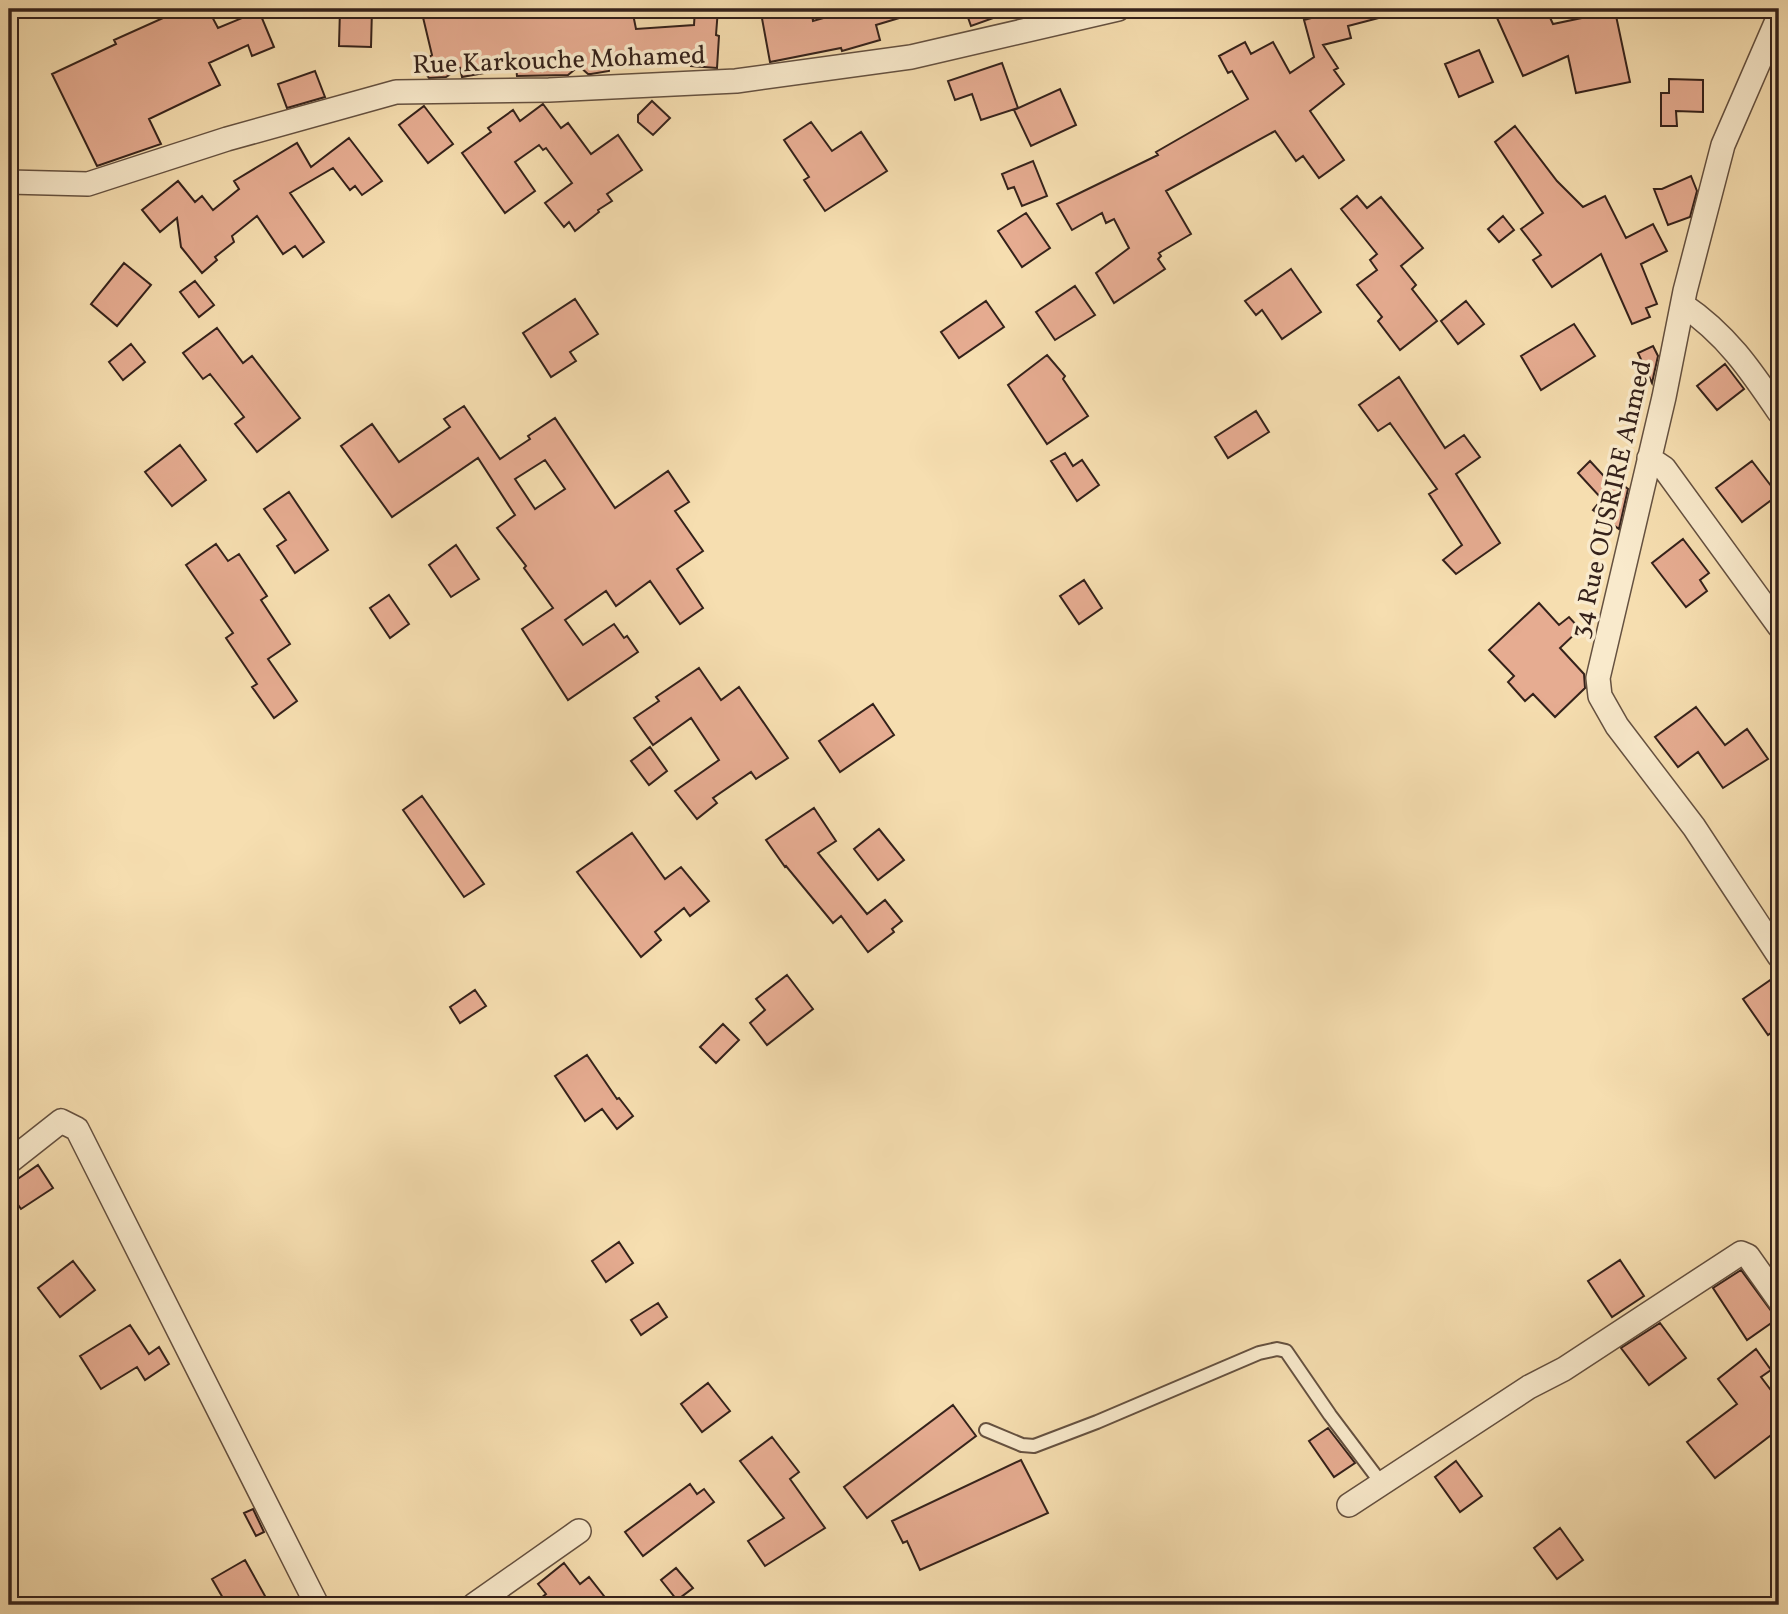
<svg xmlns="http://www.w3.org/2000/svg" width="1788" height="1614" viewBox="0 0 1788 1614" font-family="Vollkorn,serif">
  <rect width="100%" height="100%" fill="#f6deb0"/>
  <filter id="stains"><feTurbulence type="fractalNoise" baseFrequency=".00286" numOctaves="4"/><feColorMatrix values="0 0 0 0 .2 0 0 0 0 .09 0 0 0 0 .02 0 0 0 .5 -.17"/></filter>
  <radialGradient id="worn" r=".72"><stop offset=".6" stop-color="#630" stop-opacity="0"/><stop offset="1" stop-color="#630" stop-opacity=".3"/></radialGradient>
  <path fill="#e6ac91" stroke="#35221b" stroke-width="2" fill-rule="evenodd" d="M 183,9 L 208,9 L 218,28 L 259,11 L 274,47 L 252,56 L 248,45 L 209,63 L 220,85 L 149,119 L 161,144 L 97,166 L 52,74 L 116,44 L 114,40 Z
    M 340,9 L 372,9 L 371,47 L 339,46 Z
    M 421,9 L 556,9 L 557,12 L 632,9 L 636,29 L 694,25 L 695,9 L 718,9 L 716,35 L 719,36 L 717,68 L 691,66 L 692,58 L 609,65 L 609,71 L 591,74 L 588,74 L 579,66 L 568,75 L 517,76 L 516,67 L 462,77 L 460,68 L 446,77 L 429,78 L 419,64 L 432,55 Z
    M 784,9 L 811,9 L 813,21 L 855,9 L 916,9 L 916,13 L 876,25 L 880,40 L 842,51 L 841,48 L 770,62 L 761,13 Z
    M 965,9 L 1012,9 L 1013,11 L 971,26 Z
    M 1344,9 L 1393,9 L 1394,14 L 1348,26 L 1351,38 L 1323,45 L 1338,68 L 1334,70 L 1344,84 L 1310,111 L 1344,160 L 1319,178 L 1303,156 L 1296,161 L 1275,131 L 1166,191 L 1191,234 L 1159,253 L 1161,256 L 1158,259 L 1165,269 L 1114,303 L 1096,273 L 1129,248 L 1114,219 L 1106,223 L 1102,213 L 1072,230 L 1057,204 L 1158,155 L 1156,152 L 1248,99 L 1232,71 L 1228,73 L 1219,56 L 1245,42 L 1251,54 L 1273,42 L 1290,73 L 1314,57 L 1304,20 Z
    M 1493,9 L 1546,9 L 1553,24 L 1615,11 L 1630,82 L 1576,93 L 1568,56 L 1523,76 Z
    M 1479,50 L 1493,82 L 1459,97 L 1445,64 Z
    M 1002,63 L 1018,108 L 981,120 L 972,94 L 955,100 L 948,81 Z
    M 315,71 L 325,97 L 287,108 L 278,84 Z
    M 1669,79 L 1703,80 L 1703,112 L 1676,111 L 1677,126 L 1661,126 L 1661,93 L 1669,93 Z
    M 1060,89 L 1076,125 L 1031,146 L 1014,110 Z
    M 652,101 L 670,118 L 653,135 L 638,122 L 638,115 Z
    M 543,104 L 561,128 L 568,123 L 591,154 L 618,135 L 642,170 L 607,194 L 612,201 L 598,210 L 599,212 L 575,231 L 569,222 L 564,227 L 545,203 L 572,183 L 546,148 L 543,150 L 539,145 L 515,162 L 535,191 L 505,213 L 462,153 L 491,132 L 488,128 L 513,110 L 520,121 Z
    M 424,106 L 453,144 L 428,163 L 399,125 Z
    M 811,122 L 832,151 L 861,132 L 887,171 L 825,211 L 804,180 L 809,177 L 784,140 Z
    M 1515,126 L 1557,181 L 1583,207 L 1605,196 L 1626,238 L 1653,224 L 1667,251 L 1641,264 L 1657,304 L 1646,308 L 1650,317 L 1632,324 L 1601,254 L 1552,287 L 1533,260 L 1541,255 L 1521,229 L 1543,213 L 1495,142 Z
    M 349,138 L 382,181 L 362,195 L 355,186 L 350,190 L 333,168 L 290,193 L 324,242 L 303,257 L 295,246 L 283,254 L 257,216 L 232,236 L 234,242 L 215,257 L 217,260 L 202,273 L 181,247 L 177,218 L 160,232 L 142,210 L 178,181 L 195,202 L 202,196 L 213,210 L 239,189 L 234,181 L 297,143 L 311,167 Z
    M 1033,161 L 1047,196 L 1022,206 L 1014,187 L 1008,189 L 1002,174 Z
    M 1691,176 L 1697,191 L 1690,217 L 1668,225 L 1654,189 L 1662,189 Z
    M 1357,196 L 1367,208 L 1381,197 L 1423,248 L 1401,266 L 1416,285 L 1412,289 L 1437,321 L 1400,350 L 1378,321 L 1382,317 L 1357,285 L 1377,270 L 1370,260 L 1377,254 L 1341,209 Z
    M 1026,213 L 1050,248 L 1022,267 L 998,231 Z
    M 1503,216 L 1514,230 L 1499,242 L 1488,229 Z
    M 124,263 L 151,285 L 117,326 L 91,304 Z
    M 1291,269 L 1321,312 L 1282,339 L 1262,310 L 1256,315 L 1245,301 Z
    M 195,281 L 214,305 L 199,317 L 180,292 Z
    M 1075,286 L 1095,315 L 1055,340 L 1036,312 Z
    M 575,299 L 598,334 L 570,352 L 576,361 L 551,377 L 523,333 Z
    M 986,301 L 1004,327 L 959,358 L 941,332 Z
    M 1466,301 L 1484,324 L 1458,344 L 1441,321 Z
    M 1574,324 L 1595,356 L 1541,390 L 1521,356 Z
    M 217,328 L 243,363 L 252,356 L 300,418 L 257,452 L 235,424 L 244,417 L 210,374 L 203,379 L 183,353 Z
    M 131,344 L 145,362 L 123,380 L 109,362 Z
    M 1653,346 L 1658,356 L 1652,383 L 1638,353 Z
    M 1047,355 L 1065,376 L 1063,379 L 1088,416 L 1047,444 L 1008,385 Z
    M 1725,364 L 1744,389 L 1717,410 L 1697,386 Z
    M 1399,377 L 1445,448 L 1464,435 L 1480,457 L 1456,474 L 1500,543 L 1456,574 L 1443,560 L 1462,545 L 1429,494 L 1437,489 L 1390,423 L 1378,431 L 1359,405 Z
    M 464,406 L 500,459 L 530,439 L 528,436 L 555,418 L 615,508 L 668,471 L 689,502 L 675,511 L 703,551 L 677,569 L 703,608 L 680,624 L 650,581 L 616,606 L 606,591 L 565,620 L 583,645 L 614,624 L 624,638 L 627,636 L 638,652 L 568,700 L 522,629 L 553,608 L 524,568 L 526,566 L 497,528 L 515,515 L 478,458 L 392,517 L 341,446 L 372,424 L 399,462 L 450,427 L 444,419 ZM 545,460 L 565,489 L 535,509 L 515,479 Z
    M 1256,411 L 1269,432 L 1228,458 L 1215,437 Z
    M 180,445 L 206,480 L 172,506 L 145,472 Z
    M 1065,453 L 1073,466 L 1082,460 L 1099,485 L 1077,501 L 1051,461 Z
    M 1590,461 L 1612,485 L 1616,480 L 1628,489 L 1619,529 L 1593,510 L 1602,499 L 1578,473 Z
    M 1752,461 L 1778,495 L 1742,522 L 1716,488 Z
    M 289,492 L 328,550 L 295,573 L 277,546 L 286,540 L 264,509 Z
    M 1683,539 L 1709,573 L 1700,580 L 1707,591 L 1686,607 L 1652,563 Z
    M 216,544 L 228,561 L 239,554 L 267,596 L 261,600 L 290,644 L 268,659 L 297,701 L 274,718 L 252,687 L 257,684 L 226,638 L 233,633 L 186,565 Z
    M 456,545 L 479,579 L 451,597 L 429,565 Z
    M 1084,580 L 1102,608 L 1079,624 L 1060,596 Z
    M 389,595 L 409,624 L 390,638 L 370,608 Z
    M 1539,603 L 1559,625 L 1569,617 L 1580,629 L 1560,648 L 1584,674 L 1585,688 L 1555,717 L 1533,694 L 1525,701 L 1508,682 L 1514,676 L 1489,650 Z
    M 699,668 L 721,700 L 739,687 L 788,758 L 756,779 L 751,772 L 713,798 L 717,803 L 697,819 L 675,791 L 719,760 L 691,718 L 653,745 L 634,718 L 659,701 L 656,697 Z
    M 873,704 L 894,735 L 840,772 L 819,741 Z
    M 1696,707 L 1725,745 L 1747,729 L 1768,759 L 1723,788 L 1698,752 L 1678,767 L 1655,737 Z
    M 650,747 L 667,771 L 649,785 L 631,761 Z
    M 422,796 L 484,884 L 464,897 L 403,810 Z
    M 814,808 L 836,841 L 818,853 L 867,914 L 885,900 L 902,921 L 892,929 L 894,932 L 868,952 L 841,916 L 833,923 L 786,866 L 785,867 L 766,840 Z
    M 879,829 L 904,860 L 878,880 L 854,849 Z
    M 632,833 L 665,879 L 681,867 L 709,901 L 690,916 L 684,908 L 655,932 L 661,940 L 641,957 L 577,872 Z
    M 1779,974 L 1779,1027 L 1768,1035 L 1743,999 Z
    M 787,975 L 813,1009 L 767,1045 L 750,1023 L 765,1010 L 756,999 Z
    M 475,990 L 486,1006 L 460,1023 L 450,1007 Z
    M 723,1024 L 739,1040 L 716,1063 L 700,1047 Z
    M 587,1055 L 617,1099 L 619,1098 L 633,1116 L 617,1129 L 602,1109 L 585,1121 L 555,1076 Z
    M 38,1165 L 53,1188 L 21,1209 L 9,1192 L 9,1185 Z
    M 619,1242 L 633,1263 L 606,1282 L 592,1261 Z
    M 1620,1260 L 1644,1296 L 1612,1317 L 1588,1281 Z
    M 73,1261 L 95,1290 L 60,1317 L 38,1288 Z
    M 1741,1270 L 1777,1319 L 1747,1340 L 1713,1288 Z
    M 658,1303 L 667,1317 L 641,1335 L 631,1320 Z
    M 1660,1323 L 1686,1358 L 1649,1385 L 1621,1348 Z
    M 130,1325 L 149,1354 L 159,1347 L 169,1364 L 145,1380 L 137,1367 L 101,1389 L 80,1356 Z
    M 1756,1349 L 1771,1370 L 1761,1377 L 1779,1401 L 1779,1429 L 1715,1478 L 1687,1442 L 1737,1404 L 1718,1379 Z
    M 708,1383 L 730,1411 L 702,1432 L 681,1404 Z
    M 953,1405 L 976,1436 L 867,1518 L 844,1487 Z
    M 1328,1428 L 1355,1463 L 1334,1477 L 1309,1441 Z
    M 772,1437 L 799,1472 L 790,1479 L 825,1528 L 765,1566 L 748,1541 L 784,1518 L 740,1461 Z
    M 1021,1460 L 1048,1513 L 920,1570 L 907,1541 L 903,1543 L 892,1521 Z
    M 1456,1461 L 1482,1496 L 1460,1512 L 1435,1477 Z
    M 690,1484 L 697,1494 L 704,1489 L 714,1502 L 643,1556 L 625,1532 Z
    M 253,1509 L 264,1532 L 256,1536 L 244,1513 Z
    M 1560,1528 L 1583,1560 L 1557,1579 L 1534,1548 Z
    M 245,1560 L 270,1605 L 227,1605 L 212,1579 Z
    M 564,1563 L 580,1584 L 589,1577 L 611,1605 L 532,1605 L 546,1594 L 538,1584 Z
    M 676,1568 L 693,1588 L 677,1600 L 661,1580 Z"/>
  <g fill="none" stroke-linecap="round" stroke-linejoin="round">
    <defs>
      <path id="service" d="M 986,1430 L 1022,1445 L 1034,1446 L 1097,1422 L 1259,1353 L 1277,1349 L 1286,1351 L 1330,1415 L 1382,1484"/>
      <path id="minor" d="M 1779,16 L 1723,145 L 1685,291 L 1664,397 L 1598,678 L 1600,696 L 1617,726 L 1694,827 L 1779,956
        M 9,182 L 88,184 L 227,139 L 396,92 L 549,90 L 736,81 L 911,57 L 1118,9
        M 1683,305 C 1726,334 1750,369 1779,412
        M 1649,458 L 1664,468 L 1779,626
        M 9,1162 L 61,1121 L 77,1129 L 317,1605
        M 1349,1505 L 1529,1387 L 1564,1369 L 1741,1253 L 1748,1256 L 1779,1300
        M 474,1605 L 579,1531"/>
    </defs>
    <use href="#service" stroke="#655140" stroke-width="16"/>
    <use href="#minor" stroke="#655140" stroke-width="26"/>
    <use href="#service" stroke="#f9eacc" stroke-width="12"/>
    <use href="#minor" stroke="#f9eacc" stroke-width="23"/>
  </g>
  <g text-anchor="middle" stroke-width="7" stroke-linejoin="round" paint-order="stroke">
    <g font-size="26" fill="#35221b" stroke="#f9eacc">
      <text transform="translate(559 59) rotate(-2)" y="9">Rue Karkouche Mohamed</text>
      <text transform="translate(1610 499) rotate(-77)" y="9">34 Rue OUSRIRE Ahmed</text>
    </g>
  </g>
  <rect width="1788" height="1614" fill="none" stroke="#f6deb0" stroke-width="35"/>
  <rect x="10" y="10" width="1767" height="1593" fill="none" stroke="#35221b" stroke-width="3.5"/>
  <rect x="18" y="18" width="1753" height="1579" fill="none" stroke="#35221b" stroke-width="2"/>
  <rect width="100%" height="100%" filter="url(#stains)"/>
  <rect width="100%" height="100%" fill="url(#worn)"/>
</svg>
